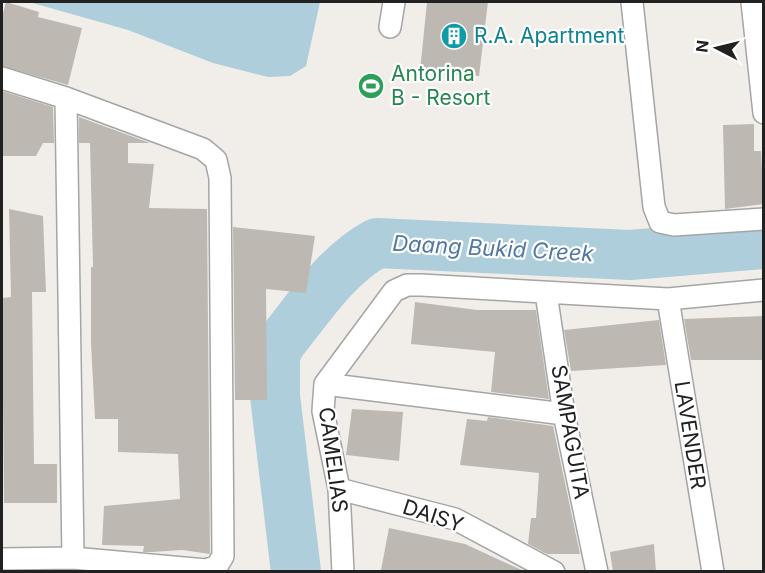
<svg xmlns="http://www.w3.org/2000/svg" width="765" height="573" viewBox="0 0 765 573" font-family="Inter,sans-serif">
  <rect width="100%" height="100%" fill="#f1eee9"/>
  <path fill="#adceda" d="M 29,2 L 320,2 L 306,66 L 290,76 L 268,77 L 213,63 L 128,30 Z"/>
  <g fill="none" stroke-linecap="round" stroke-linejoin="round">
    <path stroke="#adceda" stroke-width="50" d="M 296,572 L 275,396 L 275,356 L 280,344 C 309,308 336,265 377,243 L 630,255 L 764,244"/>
  </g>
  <path fill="#beb8b2" d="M 6,2 L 39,12 L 38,17 L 82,28 L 68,85 L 2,66 L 2,17 Z
    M 427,2 L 488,2 L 479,76 L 420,71 Z
    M 2,91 L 53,107 L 54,143 L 43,143 L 36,156 L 2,156 Z
    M 79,117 L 150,143 L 128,143 L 128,163 L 154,164 L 149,208 L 207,209 L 210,554 L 182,550 L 152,552 L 143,552 L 144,546 L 102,545 L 104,506 L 180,499 L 178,454 L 118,452 L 118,419 L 95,419 L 91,343 L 91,267 L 93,267 L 90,143 L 79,143 Z
    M 754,124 L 754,151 L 761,151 L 764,204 L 725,209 L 723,125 Z
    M 9,209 L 43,216 L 46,292 L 32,292 L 34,464 L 57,464 L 57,503 L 4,503 L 2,298 L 11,297 Z
    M 233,227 L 315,236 L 306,293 L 266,289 L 267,400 L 235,400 Z
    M 415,302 L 477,310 L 536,310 L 549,399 L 491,392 L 495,352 L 411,344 Z
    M 764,316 L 764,360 L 691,360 L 684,319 Z
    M 659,320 L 666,365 L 571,371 L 564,330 Z
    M 352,409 L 403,412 L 399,461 L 346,455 Z
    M 488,417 L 553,426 L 580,554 L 547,554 L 528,544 L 531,518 L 536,518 L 539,473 L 460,465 L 467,419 L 487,421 Z
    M 389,528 L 465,544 L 526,572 L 381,570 Z
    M 654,544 L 656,572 L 613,572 L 610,552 Z"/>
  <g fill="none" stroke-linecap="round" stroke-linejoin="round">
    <defs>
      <path id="minor" d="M 632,2 L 654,207 L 660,222 L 674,225 L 764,219
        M 752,2 L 764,113
        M 390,27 L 394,2
        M 2,78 L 66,98 L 203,149 L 216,160 L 220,178 L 223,556 L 217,566 L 206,570 L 73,558 L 2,559
        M 66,98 L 73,558
        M 546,293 L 564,414 L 597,572
        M 668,299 L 713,572
        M 325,384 L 564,414
        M 339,489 L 455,519 L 554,572
        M 343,572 L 339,489 L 323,411 L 325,384 L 394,291 L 407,285 L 421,285 L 668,299 L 764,290"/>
    </defs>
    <use href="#minor" stroke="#a5a5a5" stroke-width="24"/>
    <use href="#minor" stroke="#fff" stroke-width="21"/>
  </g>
  <defs>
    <symbol id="building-disc" viewBox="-11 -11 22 22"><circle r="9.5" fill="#0f9aa8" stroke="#fff"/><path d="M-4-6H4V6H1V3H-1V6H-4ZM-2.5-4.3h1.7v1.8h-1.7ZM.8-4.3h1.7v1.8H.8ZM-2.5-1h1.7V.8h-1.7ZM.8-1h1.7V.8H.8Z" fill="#fff"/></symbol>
    <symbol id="stadium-disc" viewBox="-11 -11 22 22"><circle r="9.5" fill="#2e9e5b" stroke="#fff"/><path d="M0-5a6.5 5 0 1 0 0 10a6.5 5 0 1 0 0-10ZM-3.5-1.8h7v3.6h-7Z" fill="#fff"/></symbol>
  </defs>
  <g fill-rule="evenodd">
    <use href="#building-disc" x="439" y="21" width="30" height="30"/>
    <use href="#stadium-disc" x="356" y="71" width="30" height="30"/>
  </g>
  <g text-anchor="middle" stroke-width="4.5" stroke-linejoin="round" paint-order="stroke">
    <g font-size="21" fill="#0d838f" stroke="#fff" text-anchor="start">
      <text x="474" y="43">R.A. Apartment</text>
    </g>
    <g font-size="21" fill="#27864d" stroke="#fff" text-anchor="start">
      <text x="391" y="81">Antorina<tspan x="391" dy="24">B - Resort</tspan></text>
    </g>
    <g font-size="21" fill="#212121" stroke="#fff">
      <text transform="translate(570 432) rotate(80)" y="7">SAMPAGUITA</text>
      <text transform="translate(690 435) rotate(81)" y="7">LAVENDER</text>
      <text transform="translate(333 460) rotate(82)" y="7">CAMELIAS</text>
      <text transform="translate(433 516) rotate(18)" y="7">DAISY</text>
    </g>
    <g font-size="22" font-style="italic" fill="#5277a2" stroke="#fff">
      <text transform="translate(493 248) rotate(3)" y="8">Daang Bukid Creek</text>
    </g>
  </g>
  <rect width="765" height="573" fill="none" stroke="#212121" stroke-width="6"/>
  <g transform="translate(717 48) rotate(277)" stroke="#ffffff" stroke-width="4.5" paint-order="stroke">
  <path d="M0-4.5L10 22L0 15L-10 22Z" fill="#212121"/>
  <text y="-9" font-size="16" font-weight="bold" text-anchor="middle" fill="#212121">N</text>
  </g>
</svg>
